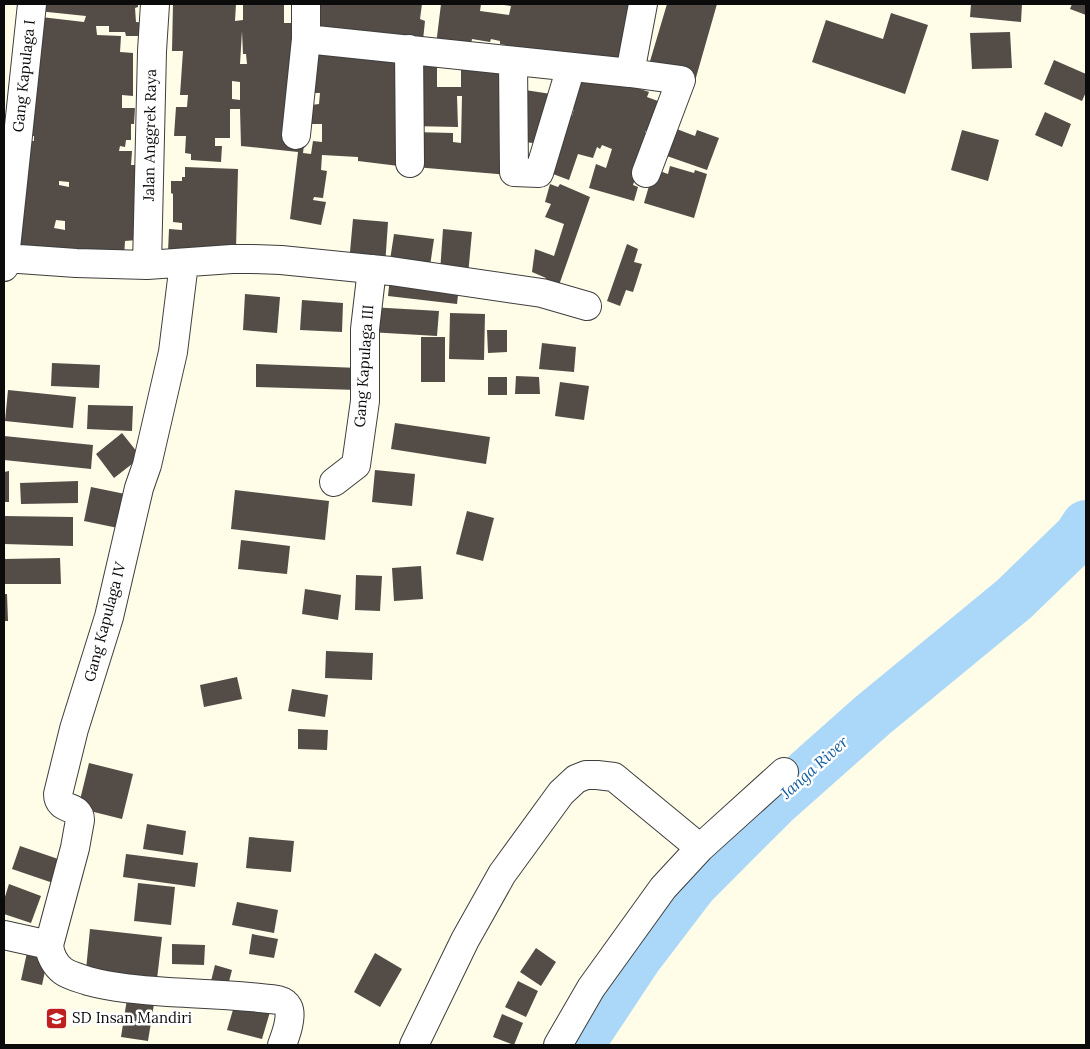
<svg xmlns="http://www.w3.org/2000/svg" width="1090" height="1049" viewBox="0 0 1090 1049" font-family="Lora,serif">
  <rect width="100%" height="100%" fill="#fffce8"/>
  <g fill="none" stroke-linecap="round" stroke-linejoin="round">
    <path stroke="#abd8f8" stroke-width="50" d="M 579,1045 L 638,956 L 693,884 L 775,802 L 873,715 L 1014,599 L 1078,537 L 1086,525"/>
  </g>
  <path fill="#534c47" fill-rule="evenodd" d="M 38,4 L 138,4 L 138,7 L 135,8 L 136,22 L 147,23 L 148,36 L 126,36 L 125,32 L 109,32 L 109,26 L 96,26 L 97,35 L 121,36 L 120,52 L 133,53 L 133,96 L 122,95 L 122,108 L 135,108 L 134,124 L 131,124 L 131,140 L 126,140 L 125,147 L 120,146 L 119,151 L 132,151 L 131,165 L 138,165 L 137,240 L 125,241 L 124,257 L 13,250 L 19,180 L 27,181 L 28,177 L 21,177 L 25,140 L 34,141 L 34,136 L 26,136 L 41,17 L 84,22 L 86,16 L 38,11 ZM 59,181 L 69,182 L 69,187 L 59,185 ZM 56,220 L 65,221 L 65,230 L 54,228 Z
    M 173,4 L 236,4 L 235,21 L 243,20 L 243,4 L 284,4 L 284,23 L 301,23 L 305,137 L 303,153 L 311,154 L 313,141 L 322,142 L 322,124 L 308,124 L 311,105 L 319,104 L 320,93 L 310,93 L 310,81 L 316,80 L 317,75 L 310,74 L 316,50 L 396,56 L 407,167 L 358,161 L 358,157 L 322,155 L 321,170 L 327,171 L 323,198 L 314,197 L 313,200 L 326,202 L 321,225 L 290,219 L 298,152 L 241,146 L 240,109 L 230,109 L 230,138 L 215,138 L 215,146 L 222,146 L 221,162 L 191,160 L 191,154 L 185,153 L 186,136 L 174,136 L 176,107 L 187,107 L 188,95 L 180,95 L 183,51 L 172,51 ZM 242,31 L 243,54 L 246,54 L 247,64 L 240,64 ZM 232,81 L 240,82 L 240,100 L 232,99 Z
    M 311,4 L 422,4 L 420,19 L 425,21 L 423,40 L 310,28 Z
    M 441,4 L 481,4 L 480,11 L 509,15 L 511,6 L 504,5 L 504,4 L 632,4 L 621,66 L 500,44 L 500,41 L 491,39 L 490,42 L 472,39 L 470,50 L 436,45 Z
    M 667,4 L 717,4 L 695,81 L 648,68 Z
    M 971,4 L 1022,4 L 1021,22 L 970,17 Z
    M 1072,4 L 1086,4 L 1086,15 L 1070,9 Z
    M 891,13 L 928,25 L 905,94 L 812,62 L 826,20 L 883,39 Z
    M 1010,32 L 1012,68 L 972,69 L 970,33 Z
    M 461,58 L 508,64 L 509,175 L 415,167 L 413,132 L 453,133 L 453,142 L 461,143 L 462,96 L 457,96 L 458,127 L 412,126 L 413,60 L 437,59 L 437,87 L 461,87 Z
    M 1054,60 L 1086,74 L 1086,92 L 1082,101 L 1044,84 Z
    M 581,73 L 623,83 L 649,92 L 647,97 L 666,104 L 656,135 L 645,131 L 645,136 L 655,140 L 642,158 L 633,185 L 638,187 L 634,201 L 589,188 L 596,164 L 606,168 L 612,149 L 602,145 L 600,149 L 597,147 L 593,158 L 578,154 L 569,180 L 553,174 L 550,180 L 541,177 L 566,113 L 572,116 L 574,109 L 565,106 Z
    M 525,90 L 551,94 L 546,145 L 519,141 Z
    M 1045,112 L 1071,124 L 1062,147 L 1035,135 Z
    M 674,128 L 695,136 L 697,130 L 719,138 L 707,170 L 664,155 Z
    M 962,130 L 999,140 L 988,181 L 951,170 Z
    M 670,166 L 694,173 L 695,170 L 707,174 L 694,218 L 644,203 L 654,169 L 668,174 Z
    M 185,167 L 238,169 L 236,249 L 168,252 L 169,229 L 182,230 L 182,223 L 173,222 L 173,194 L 171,193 L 171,181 L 182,181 L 182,177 L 185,177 Z
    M 550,184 L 558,187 L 560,184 L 590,197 L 558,288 L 543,282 L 546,278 L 532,272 L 535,249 L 554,256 L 564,224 L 545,217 L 551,204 L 545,202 Z
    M 353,219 L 388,222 L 385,266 L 349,263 Z
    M 443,229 L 472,232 L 468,275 L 440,272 Z
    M 394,234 L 434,239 L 430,266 L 390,260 Z
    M 627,244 L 638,249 L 634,262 L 642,264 L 633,292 L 626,290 L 620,306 L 607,301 Z
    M 390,277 L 459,286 L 457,304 L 388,296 Z
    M 245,294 L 280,297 L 277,333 L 243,330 Z
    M 302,300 L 343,303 L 342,332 L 300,330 Z
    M 370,307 L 439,311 L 437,336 L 369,332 Z
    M 450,313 L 485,314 L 484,360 L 449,359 Z
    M 487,330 L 507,330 L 507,352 L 488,353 Z
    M 421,337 L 445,337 L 445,382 L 421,382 Z
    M 542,343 L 576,347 L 574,372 L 539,369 Z
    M 52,363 L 100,365 L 99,388 L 51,386 Z
    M 256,364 L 359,368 L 358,390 L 256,387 Z
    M 516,376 L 539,377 L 540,394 L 515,394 Z
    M 488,377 L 507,377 L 507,395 L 488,395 Z
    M 560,382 L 589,386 L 584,420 L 555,416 Z
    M 8,390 L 76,397 L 73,428 L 5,421 Z
    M 88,405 L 133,406 L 132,431 L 87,429 Z
    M 395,423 L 490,437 L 486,464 L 391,449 Z
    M 122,433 L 141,457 L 114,478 L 96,454 Z
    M 4,436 L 93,445 L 91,469 L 4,460 Z
    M 375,470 L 415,474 L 412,506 L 372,502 Z
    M 9,471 L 9,502 L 4,502 L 4,472 Z
    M 78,481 L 78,503 L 21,504 L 20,483 Z
    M 91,487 L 125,494 L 118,528 L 84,521 Z
    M 235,490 L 329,501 L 325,540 L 231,529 Z
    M 467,511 L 494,518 L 483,561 L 456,554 Z
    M 4,516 L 73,517 L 73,546 L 4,544 Z
    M 241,540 L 290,546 L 287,574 L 238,569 Z
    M 60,558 L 61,584 L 4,584 L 4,559 Z
    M 421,566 L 423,599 L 394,601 L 392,568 Z
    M 356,575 L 382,576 L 380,611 L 355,610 Z
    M 305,589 L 341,595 L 338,620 L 302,614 Z
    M 4,594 L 7,594 L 8,621 L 4,621 Z
    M 326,651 L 373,653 L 372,680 L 325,678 Z
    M 237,677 L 242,699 L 204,707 L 200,685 Z
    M 292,689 L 328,695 L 325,717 L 288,711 Z
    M 298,729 L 328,730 L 327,750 L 298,749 Z
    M 89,763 L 133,774 L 122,819 L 78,808 Z
    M 147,824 L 186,831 L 183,855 L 143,849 Z
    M 249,837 L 294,841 L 291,872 L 246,868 Z
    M 20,846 L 64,861 L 56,884 L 12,869 Z
    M 126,854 L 198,863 L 195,887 L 123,877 Z
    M 138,883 L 175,887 L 171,925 L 134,921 Z
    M 9,884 L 41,896 L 31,923 L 4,914 L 4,900 Z
    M 237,902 L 278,910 L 274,933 L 232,925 Z
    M 90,929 L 162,937 L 157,979 L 86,970 Z
    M 252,934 L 278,939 L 274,958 L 249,954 Z
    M 172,944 L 205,945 L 204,965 L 172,964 Z
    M 28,948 L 49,953 L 42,985 L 21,980 Z
    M 536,948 L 556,962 L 541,986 L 520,972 Z
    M 375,953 L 402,969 L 380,1007 L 354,992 Z
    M 215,965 L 232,970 L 226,993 L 209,989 Z
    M 518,981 L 538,991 L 526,1017 L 505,1007 Z
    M 127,999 L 154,1004 L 148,1041 L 121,1037 Z
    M 235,1003 L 270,1012 L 262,1039 L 227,1030 Z
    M 502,1014 L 523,1023 L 514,1045 L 493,1037 Z"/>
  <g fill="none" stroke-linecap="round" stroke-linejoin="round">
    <defs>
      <path id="minor" d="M 306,39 L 630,73 L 681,80 L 646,173
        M 409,49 L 410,163
        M 513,61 L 514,172 L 539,173 L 571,67
        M 630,73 L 643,4
        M 296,135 L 306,39 L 306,4
        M 5,258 L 76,263 L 147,265 L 232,259 L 252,259 L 281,260 L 391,271 L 542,293 L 587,306
        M 184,263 L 173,352 L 147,465 L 139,488 L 109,617 L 74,729 L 58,794 C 58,812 80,804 80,820 L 75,848 L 49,945 C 50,955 55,965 63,971 C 70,976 80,978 88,981 C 114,988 141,990 168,992 C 204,994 242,995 278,1000 C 282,1001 286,1003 288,1007 C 293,1016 285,1037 282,1045
        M 147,265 L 152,51 L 155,4
        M 4,267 L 32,4
        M 334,482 L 356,465 L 365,401 L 365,329 L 372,269
        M 4,935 L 49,945
        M 414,1045 L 465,940 L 502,874 L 561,793 L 576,779 L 586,775 L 597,775 L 614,777 L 700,848
        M 558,1045 L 591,988 L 663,888 L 700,848 L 784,772"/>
    </defs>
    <use href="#minor" stroke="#3e3e3e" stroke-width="30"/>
    <use href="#minor" stroke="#fff" stroke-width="28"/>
  </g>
  <defs>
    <symbol id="school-square" viewBox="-11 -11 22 22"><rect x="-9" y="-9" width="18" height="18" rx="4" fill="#be1f1f" stroke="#fff"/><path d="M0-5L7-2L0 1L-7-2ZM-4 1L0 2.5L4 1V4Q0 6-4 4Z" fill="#fff"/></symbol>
  </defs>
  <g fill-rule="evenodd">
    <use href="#school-square" x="44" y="1006" width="25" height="25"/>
  </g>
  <g text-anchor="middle" stroke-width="5" stroke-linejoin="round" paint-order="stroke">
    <g font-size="15" fill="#0b0b0b" stroke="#fff">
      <text transform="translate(24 76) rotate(-84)" y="5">Gang Kapulaga I</text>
      <text transform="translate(150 135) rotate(-89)" y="5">Jalan Anggrek Raya</text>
      <text transform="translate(364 366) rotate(-86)" y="5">Gang Kapulaga III</text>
      <text transform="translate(105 622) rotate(-75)" y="5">Gang Kapulaga IV</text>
    </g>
    <g font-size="15" fill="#0b0b0b" stroke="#fff" text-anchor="start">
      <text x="72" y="1023">SD Insan Mandiri</text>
    </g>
    <g font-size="16" font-style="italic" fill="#115b9f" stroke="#fff">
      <text transform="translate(814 767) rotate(-42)" y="6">Janga River</text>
    </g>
  </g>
  <rect width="1090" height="1049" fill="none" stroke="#0b0b0b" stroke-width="10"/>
</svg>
